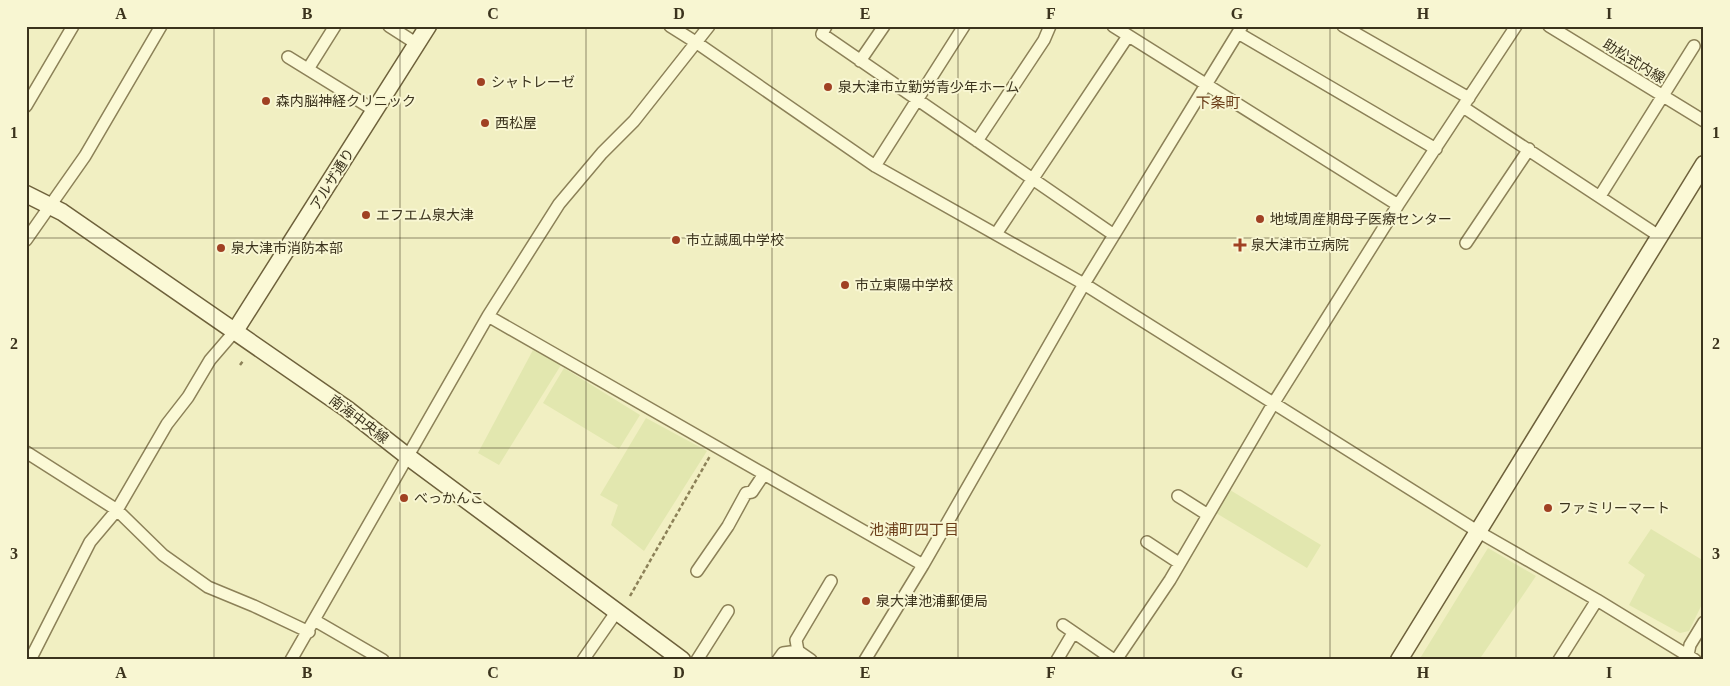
<svg xmlns="http://www.w3.org/2000/svg" width="1730" height="686" viewBox="0 0 1730 686" font-family="'Times New Roman','Noto Sans JP',serif">
  <rect width="100%" height="100%" fill="#f1efc2"/>
  <path fill="#e2e7af" d="M 533,350 L 561,365 L 499,465 L 478,453 Z
    M 564,368 L 640,415 L 619,449 L 543,403 Z
    M 646,418 L 707,451 L 644,551 L 611,525 L 618,505 L 600,495 Z
    M 1230,490 L 1321,545 L 1307,568 L 1216,513 Z
    M 1651,529 L 1704,561 L 1704,600 L 1689,631 L 1680,633 L 1629,605 L 1645,575 L 1628,563 Z
    M 1488,548 L 1536,576 L 1479,660 L 1419,660 Z"/>
  <g fill="none" stroke-linecap="round" stroke-linejoin="round">
    <defs>
      <path id="street" d="M 389,26 L 417,44
        M 670,26 L 697,43 L 875,166 L 1084,284 L 1477,531 L 1597,600 L 1695,660
        M 826,26 L 822,34 L 1114,235
        M 1113,26 L 1398,205 L 1516,26
        M 1343,26 L 1469,98
        M 1549,26 L 1704,121
        M 1238,33 L 1436,149
        M 288,57 L 374,110
        M 860,61 L 884,26
        M 308,69 L 335,26
        M 26,106 L 73,26
        M 1463,107 L 1659,236
        M 977,141 L 1044,40 L 1050,26
        M 875,166 L 964,26
        M 1600,196 L 1694,46
        M 996,234 L 1128,36
        M 26,240 L 85,156 L 161,26
        M 1466,243 L 1529,149
        M 488,316 L 923,565
        M 26,452 L 117,510 L 163,555 L 208,587 L 254,606 L 309,632
        M 1178,496 L 1208,515
        M 1147,542 L 1179,563
        M 697,571 L 728,526 L 746,493 L 752,492 L 764,474
        M 314,620 L 383,660
        M 1063,625 L 1114,660
        M 798,651 L 811,660
        M 30,660 L 90,542 L 117,510 L 167,424 L 188,397 L 210,360 L 235,331
        M 291,660 L 488,316 L 559,204 L 602,153 L 634,121 L 709,26
        M 583,660 L 617,611
        M 697,660 L 728,611
        M 778,660 L 783,653 L 798,651 L 796,640 L 831,581
        M 865,660 L 923,565 L 1084,284 L 1242,26
        M 1057,660 L 1073,633
        M 1116,660 L 1170,580 L 1273,404 L 1398,205
        M 1559,660 L 1597,600
        M 1687,660 L 1690,645 L 1704,622"/>
      <path id="secondary" d="M 26,194 L 62,212 L 347,409 L 407,456 L 682,660
        M 235,331 L 428,26
        M 1399,660 L 1704,164"/>
    </defs>
    <use href="#street" stroke="#8c8158" stroke-width="14"/>
    <use href="#secondary" stroke="#6e613b" stroke-width="19"/>
    <path stroke="#8c8158" stroke-width="2.5" stroke-dasharray="4 2.5" stroke-linecap="butt" d="M 240,365 L 243,361
      M 630,596 L 710,456"/>
    <use href="#street" stroke="#fbf9d6" stroke-width="11"/>
    <use href="#secondary" stroke="#fbf9d6" stroke-width="16"/>
  </g>
  <path fill="none" stroke="#3b331d" stroke-width="1" stroke-opacity="0.55" d="M 214,26 L 214,660M 400,26 L 400,660M 586,26 L 586,660M 772,26 L 772,660M 958,26 L 958,660M 1144,26 L 1144,660M 1330,26 L 1330,660M 1516,26 L 1516,660M 26,238 L 1704,238M 26,448 L 1704,448"/>
  <g fill="#a04123" stroke="#f8f6d2" stroke-width="2">
    <circle cx="481" cy="82" r="5"/>
    <circle cx="828" cy="87" r="5"/>
    <circle cx="266" cy="101" r="5"/>
    <circle cx="485" cy="123" r="5"/>
    <circle cx="366" cy="215" r="5"/>
    <circle cx="1260" cy="219" r="5"/>
    <circle cx="676" cy="240" r="5"/>
    <path d="M1237.5 237.5h5v5h5v5h-5v5h-5v-5h-5v-5h5z"/>
    <circle cx="221" cy="248" r="5"/>
    <circle cx="845" cy="285" r="5"/>
    <circle cx="404" cy="498" r="5"/>
    <circle cx="1548" cy="508" r="5"/>
    <circle cx="866" cy="601" r="5"/>
  </g>
  <g text-anchor="middle" stroke-width="4" stroke-linejoin="round" paint-order="stroke">
    <g font-size="14" fill="#3b331d" stroke="#f8f6d2">
      <text transform="translate(1634 61) rotate(32)" y="5">助松式内線</text>
      <text transform="translate(332 179) rotate(-58)" y="5">アルザ通り</text>
      <text transform="translate(359 419) rotate(37)" y="5">南海中央線</text>
    </g>
    <g font-size="14" fill="#3b331d" stroke="#f8f6d2" text-anchor="start">
      <text x="491" y="87">シャトレーゼ</text>
      <text x="838" y="92">泉大津市立勤労青少年ホーム</text>
      <text x="276" y="106">森内脳神経クリニック</text>
      <text x="495" y="128">西松屋</text>
      <text x="376" y="220">エフエム泉大津</text>
      <text x="1270" y="224">地域周産期母子医療センター</text>
      <text x="686" y="245">市立誠風中学校</text>
      <text x="1251" y="250">泉大津市立病院</text>
      <text x="231" y="253">泉大津市消防本部</text>
      <text x="855" y="290">市立東陽中学校</text>
      <text x="414" y="503">べっかんこ</text>
      <text x="1558" y="513">ファミリーマート</text>
      <text x="876" y="606">泉大津池浦郵便局</text>
    </g>
    <g font-size="15" fill="#6b3e19" stroke="#f8f6d2">
      <text x="1218" y="108">下条町</text>
      <text x="914" y="535">池浦町四丁目</text>
    </g>
  </g>
  <rect width="1730" height="686" fill="none" stroke="#f8f6d2" stroke-width="55"/>
  <rect x="28" y="28" width="1674" height="630" fill="none" stroke="#3b331d" stroke-width="2"/>
  <g font-size="16" text-anchor="middle" font-weight="bold" fill="#3b331d">
    <text x="121" y="19">A</text>
    <text x="307" y="19">B</text>
    <text x="493" y="19">C</text>
    <text x="679" y="19">D</text>
    <text x="865" y="19">E</text>
    <text x="1051" y="19">F</text>
    <text x="1237" y="19">G</text>
    <text x="1423" y="19">H</text>
    <text x="1609" y="19">I</text>
    <text x="14" y="138">1</text>
    <text x="1716" y="138">1</text>
    <text x="14" y="349">2</text>
    <text x="1716" y="349">2</text>
    <text x="14" y="559">3</text>
    <text x="1716" y="559">3</text>
    <text x="121" y="678">A</text>
    <text x="307" y="678">B</text>
    <text x="493" y="678">C</text>
    <text x="679" y="678">D</text>
    <text x="865" y="678">E</text>
    <text x="1051" y="678">F</text>
    <text x="1237" y="678">G</text>
    <text x="1423" y="678">H</text>
    <text x="1609" y="678">I</text>
  </g>
</svg>
